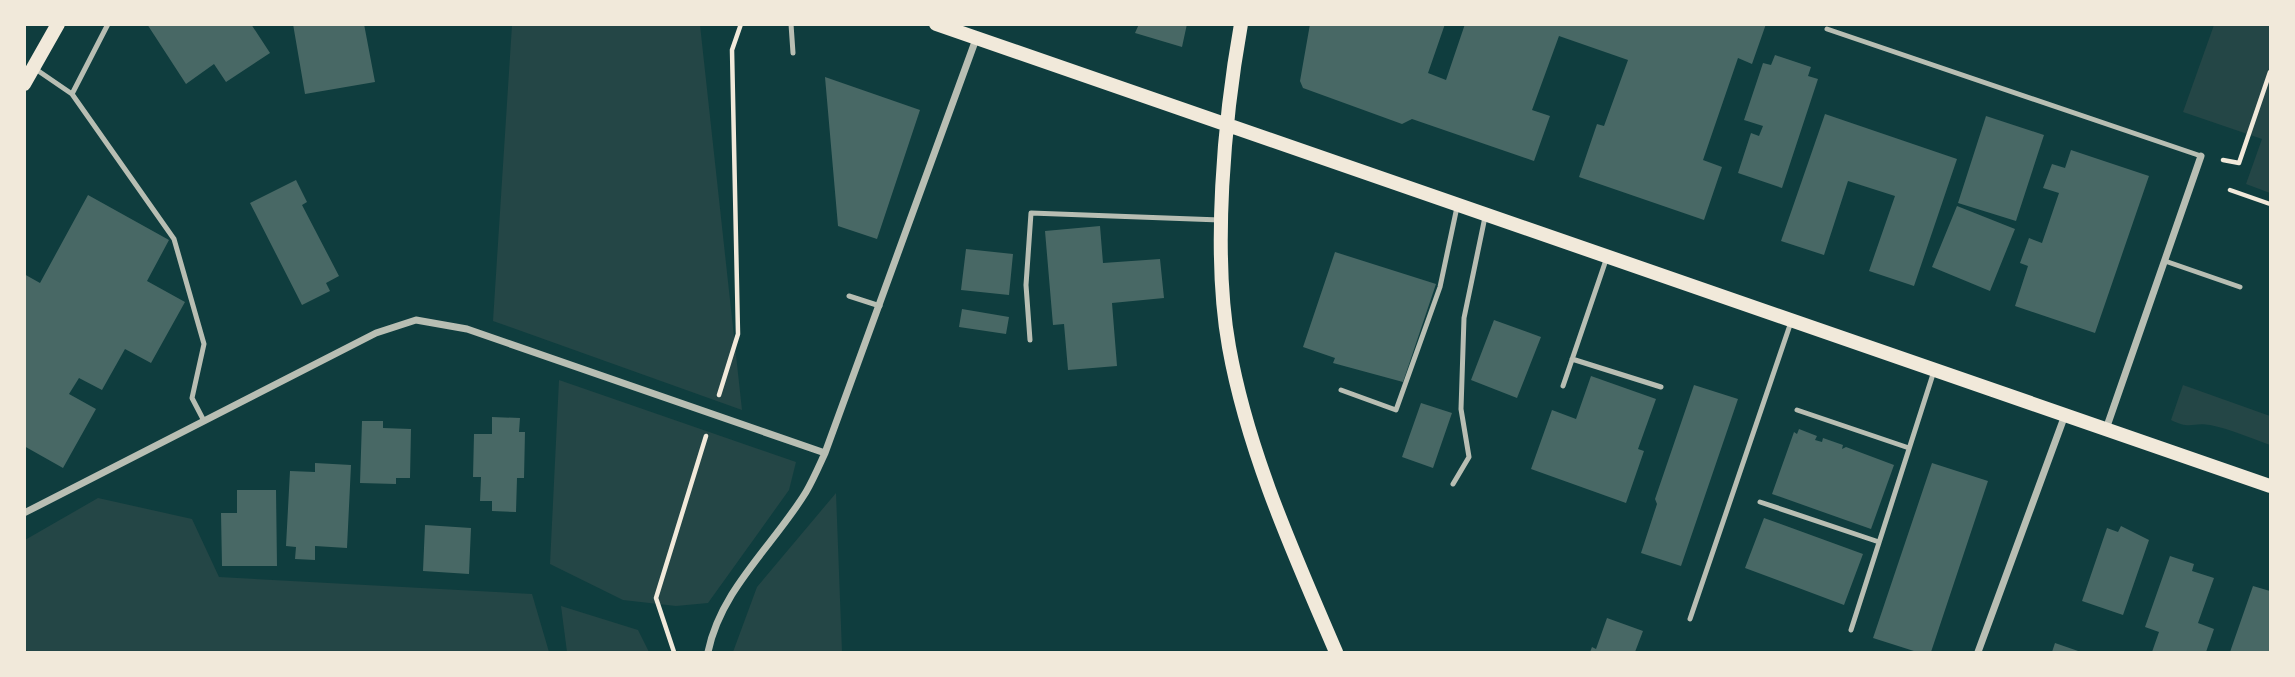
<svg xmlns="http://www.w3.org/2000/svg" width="2295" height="677" viewBox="0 0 2295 677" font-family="Signika,sans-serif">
  <rect width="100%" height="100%" fill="#0f3d3e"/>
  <path fill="#244646" d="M 512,25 L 700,25 L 742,410 L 493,321 Z
    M 2214,25 L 2270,25 L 2270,193 L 2246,184 L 2262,139 L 2183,112 Z
    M 559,380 L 796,462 L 789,490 L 708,603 L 676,606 L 623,600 L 550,564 Z
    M 2183,385 L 2270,416 L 2270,445 C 2251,438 2230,429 2210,425 C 2192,422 2191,430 2171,420 Z
    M 836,493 L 842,652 L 733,652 L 757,587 Z
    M 98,498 L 192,519 L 219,577 L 532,594 L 549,652 L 25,652 L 25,540 Z
    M 561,606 L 638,630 L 649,652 L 567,652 Z"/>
  <path fill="#486865" d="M 147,24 L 251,24 L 270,53 L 226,82 L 214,64 L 186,84 Z
    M 293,24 L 364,24 L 375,82 L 305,94 Z
    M 1139,24 L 1187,24 L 1182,47 L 1135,33 Z
    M 1310,24 L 1445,24 L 1428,73 L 1446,80 L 1465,24 L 1766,24 L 1752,64 L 1738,58 L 1703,160 L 1722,167 L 1704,220 L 1579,177 L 1597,124 L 1604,126 L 1628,60 L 1559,36 L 1532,110 L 1550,116 L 1534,161 L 1412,119 L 1402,124 L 1303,88 L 1300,81 Z
    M 1775,55 L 1811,67 L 1808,76 L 1818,79 L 1782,188 L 1738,173 L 1751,133 L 1759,136 L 1763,126 L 1744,120 L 1763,63 L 1771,65 Z
    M 825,77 L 920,110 L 877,239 L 838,226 Z
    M 1825,114 L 1957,159 L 1914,286 L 1869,271 L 1895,196 L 1848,181 L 1824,255 L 1781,241 Z
    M 1986,116 L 2044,135 L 2016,221 L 1958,203 Z
    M 2071,150 L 2149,176 L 2095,333 L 2015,306 L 2028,266 L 2020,263 L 2029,238 L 2042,243 L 2059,193 L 2043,188 L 2052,164 L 2065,168 Z
    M 296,180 L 307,202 L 302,205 L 339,276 L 326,283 L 330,291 L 302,305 L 250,203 Z
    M 88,195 L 169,240 L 147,281 L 185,302 L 151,363 L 125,349 L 102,390 L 79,378 L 69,394 L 96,409 L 63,468 L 24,446 L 24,274 L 40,283 Z
    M 1957,206 L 2015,229 L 1990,291 L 1932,267 Z
    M 1100,226 L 1103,263 L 1160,259 L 1164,298 L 1112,303 L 1117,366 L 1068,370 L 1064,324 L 1053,325 L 1045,231 Z
    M 966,249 L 1013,254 L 1009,295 L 961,290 Z
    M 1335,252 L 1436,284 L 1403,382 L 1333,363 L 1335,358 L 1303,347 Z
    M 962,309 L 1009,317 L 1006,334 L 959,327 Z
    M 1494,320 L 1541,337 L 1517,398 L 1471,380 Z
    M 1591,376 L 1656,399 L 1638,449 L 1644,451 L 1626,503 L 1531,469 L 1552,410 L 1576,419 Z
    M 1694,385 L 1738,399 L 1681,566 L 1641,553 L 1657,504 L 1655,499 Z
    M 1421,403 L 1452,413 L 1433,468 L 1402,457 Z
    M 492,417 L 520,418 L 519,432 L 525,432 L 524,478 L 517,478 L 516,512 L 492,511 L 492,501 L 480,501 L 481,477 L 473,477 L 474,434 L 492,434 Z
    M 362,421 L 383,421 L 383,428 L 411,429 L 410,478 L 396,478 L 396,484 L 360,483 Z
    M 1799,429 L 1817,436 L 1815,440 L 1822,442 L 1823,438 L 1843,445 L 1842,449 L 1846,447 L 1894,465 L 1871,529 L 1772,494 L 1794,432 L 1797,434 Z
    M 315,463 L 351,465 L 347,548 L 315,546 L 315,560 L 295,559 L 296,547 L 286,546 L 290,471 L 315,472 Z
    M 1932,463 L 1988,481 L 1931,652 L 1917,652 L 1873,638 Z
    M 237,490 L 276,490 L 277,566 L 222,566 L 221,513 L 237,513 Z
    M 1764,518 L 1863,554 L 1844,605 L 1745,568 Z
    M 425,525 L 471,528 L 469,574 L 423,571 Z
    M 2121,526 L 2149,540 L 2123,615 L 2082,601 L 2107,528 L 2118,532 Z
    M 2170,556 L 2194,564 L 2192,571 L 2214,578 L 2198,623 L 2214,629 L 2206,652 L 2152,652 L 2159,632 L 2145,627 Z
    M 2253,586 L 2270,591 L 2270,652 L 2230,652 Z
    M 1607,618 L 1643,631 L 1635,652 L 1590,652 L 1592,647 L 1596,649 Z
    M 2055,643 L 2081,652 L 2052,652 Z"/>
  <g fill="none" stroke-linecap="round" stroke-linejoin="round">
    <path stroke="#f1e9da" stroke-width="4.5" d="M 2223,160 L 2239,163 L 2270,72
      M 2230,190 L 2270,204
      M 719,395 L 738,334 L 732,50 L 741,24
      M 674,652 L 656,598 L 706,436"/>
    <path stroke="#b8beb3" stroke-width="5" d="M 791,24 L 793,53
      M 1827,29 L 2201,156
      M 34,68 L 72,94 L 174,239 L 204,344 L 192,398 L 204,421
      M 72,94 L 108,24
      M 2165,261 L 2240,287
      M 849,296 L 880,306
      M 1030,340 L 1026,285 L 1031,213 L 1220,220
      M 1572,359 L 1661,387
      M 1563,386 L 1607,257
      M 1341,390 L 1396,410 L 1440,287 L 1457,207
      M 1797,410 L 1909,448
      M 1453,484 L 1469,457 L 1461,409 L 1464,318 L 1485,217
      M 1760,502 L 1879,542
      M 1690,619 L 1791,322
      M 1851,630 L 1934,371"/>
    <path stroke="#b8beb3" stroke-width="7" d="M 2106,429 L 2201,156
      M 24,513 L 376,333 L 416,320 L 467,329 L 825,453
      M 708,652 C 721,589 773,546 806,492 C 813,480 819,466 825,453 L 976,39
      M 1978,652 L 2065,415"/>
    <path stroke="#f1e9da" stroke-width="14" d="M 936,24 L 2270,486
      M 1241,24 C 1224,119 1212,253 1229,347 C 1248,453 1294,554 1336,652
      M 24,84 L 58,24"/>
  </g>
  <rect width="2295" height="677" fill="none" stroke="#f1e9da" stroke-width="52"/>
</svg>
